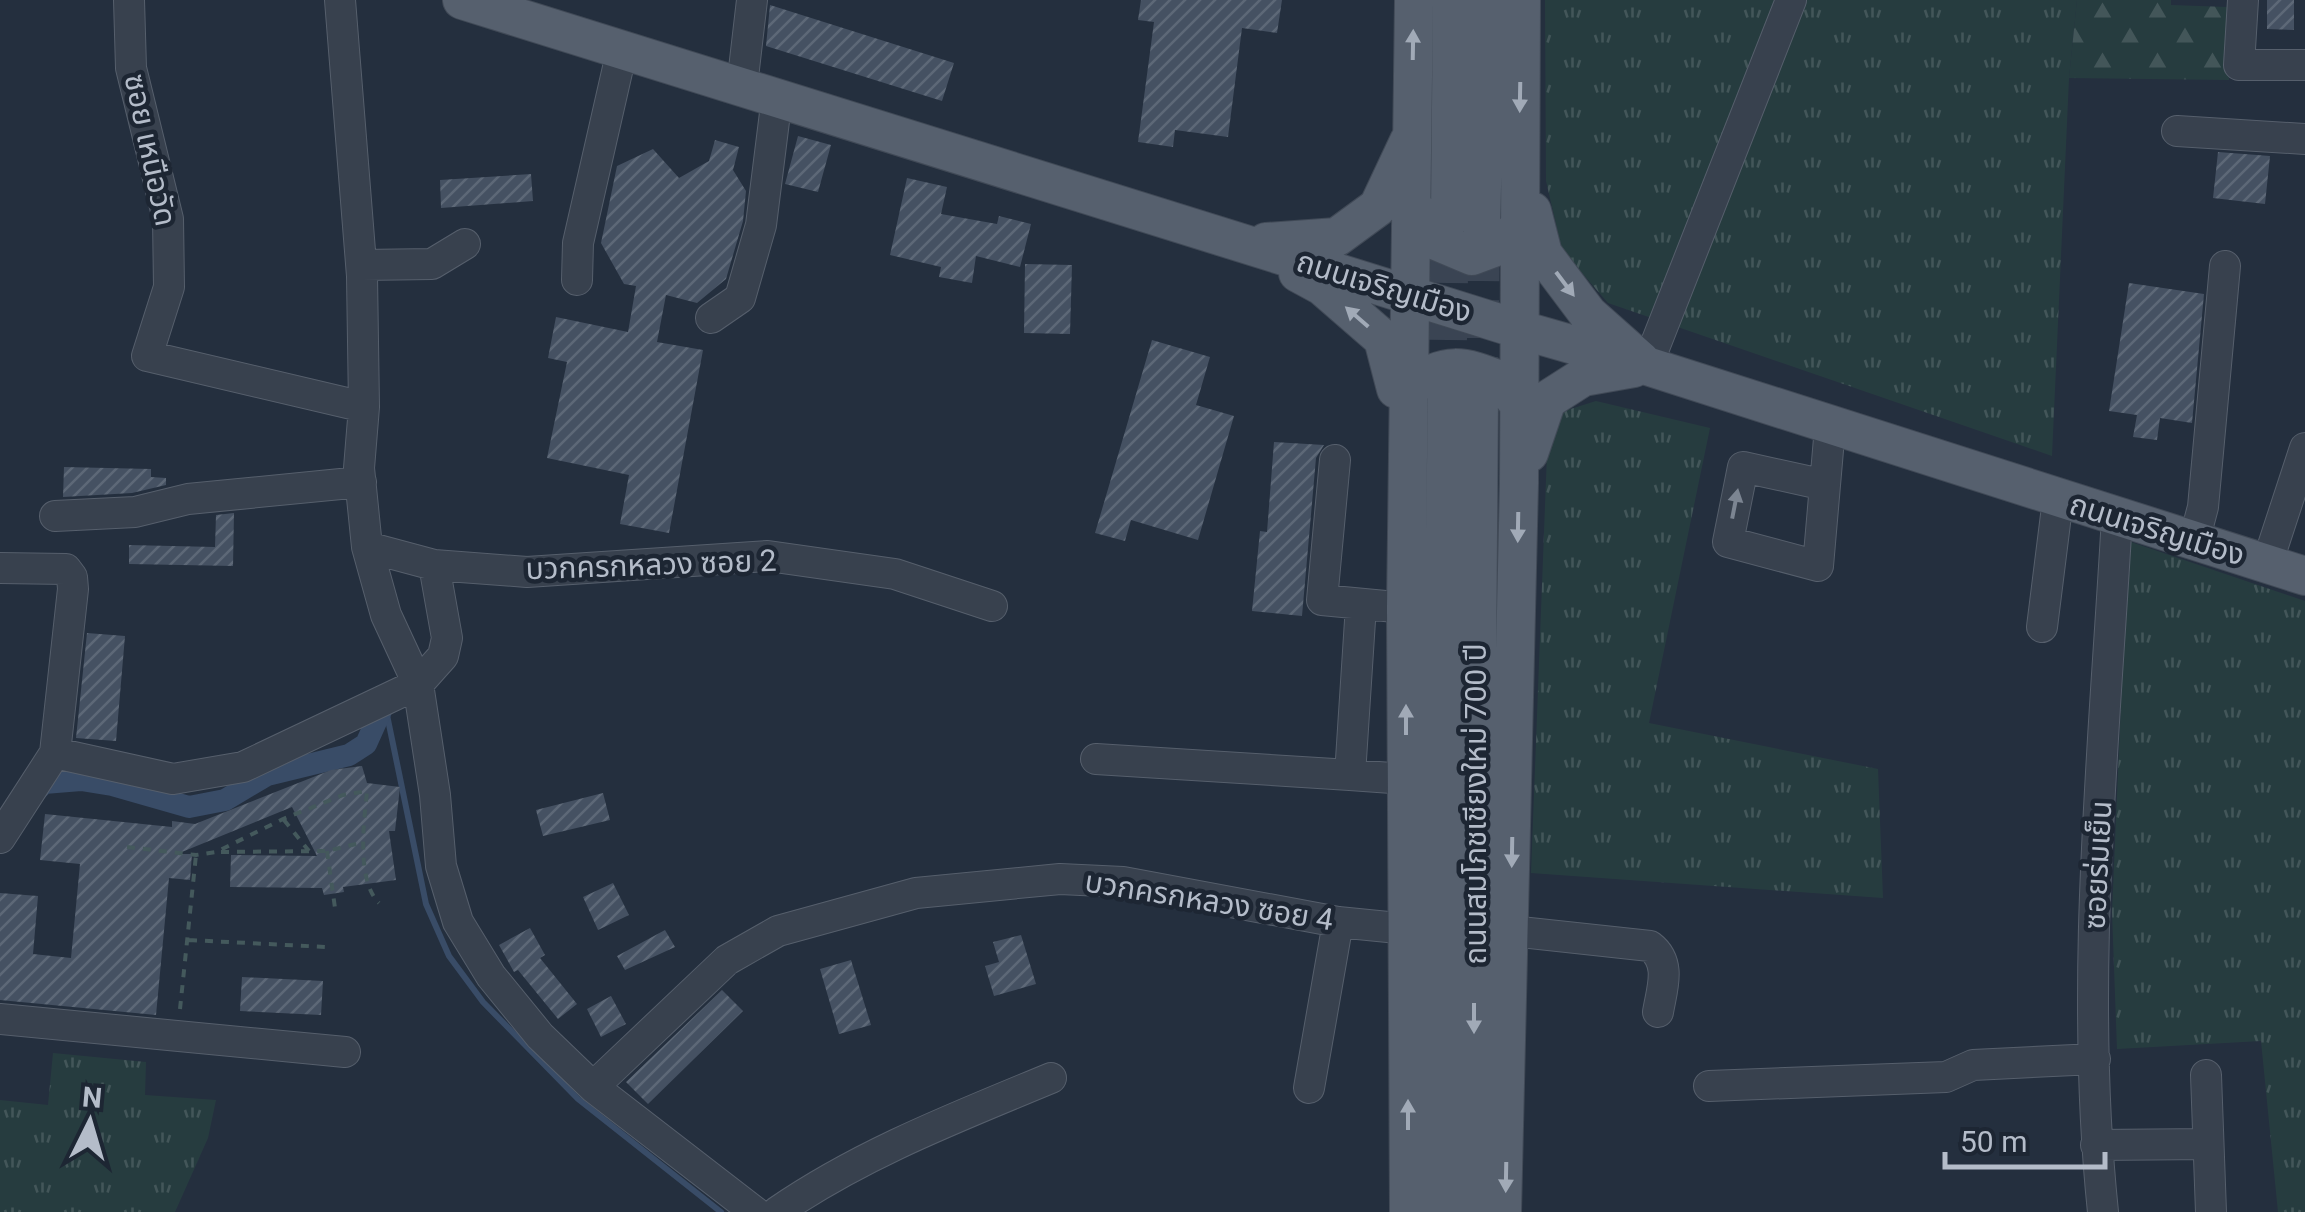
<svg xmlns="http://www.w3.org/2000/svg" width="2305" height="1212" viewBox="0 0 2305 1212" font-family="Roboto,'Noto Sans Thai',sans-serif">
  <defs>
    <pattern id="grass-tufts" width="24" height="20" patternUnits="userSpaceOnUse" patternTransform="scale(2.5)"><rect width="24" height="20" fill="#263c3f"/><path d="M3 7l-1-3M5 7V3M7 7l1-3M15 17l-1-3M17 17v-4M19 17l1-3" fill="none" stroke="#435659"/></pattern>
    <pattern id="forest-firs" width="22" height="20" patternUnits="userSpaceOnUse" patternTransform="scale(2.5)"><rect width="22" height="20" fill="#263c3f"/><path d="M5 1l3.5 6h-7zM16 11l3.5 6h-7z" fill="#435659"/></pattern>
    <pattern id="building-hatch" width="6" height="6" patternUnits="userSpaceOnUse" patternTransform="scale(2.5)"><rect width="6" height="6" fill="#455162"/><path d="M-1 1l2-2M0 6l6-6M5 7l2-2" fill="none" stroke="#5d6877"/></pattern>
  </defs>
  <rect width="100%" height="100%" fill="#242f3e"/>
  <path fill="url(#grass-tufts)" d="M 1545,0 L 2077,0 L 2069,78 L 2052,456 L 1608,303 L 1562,250 L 1546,181 Z
    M 1596,401 L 1710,428 L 1649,723 L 1878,769 L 1883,898 L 1531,873 L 1547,454 L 1561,412 Z
    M 2128,541 L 2305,601 L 2305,1212 L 2278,1212 L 2261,1041 L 2117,1049 L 2112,912 Z
    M 53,1053 L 146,1062 L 145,1095 L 216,1100 L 208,1138 L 175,1212 L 0,1212 L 0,1100 L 48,1105 Z"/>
  <path fill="url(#forest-firs)" d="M 2077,0 L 2171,0 L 2171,5 L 2227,7 L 2229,80 L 2069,78 Z"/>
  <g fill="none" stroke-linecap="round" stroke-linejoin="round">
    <path stroke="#394c67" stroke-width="6" d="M 386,710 L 426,904 L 449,956 L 483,1002 L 578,1099 L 721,1212"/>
    <path stroke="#394c67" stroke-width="22" d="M 32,795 L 44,783 L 81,780 L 112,785 L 189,807 L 225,800 L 267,775 L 349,755 L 366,744 L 384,704"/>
  </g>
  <path fill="url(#building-hatch)" d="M 1141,0 L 1282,0 L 1277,33 L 1242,28 L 1228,137 L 1175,130 L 1173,147 L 1138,142 L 1154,22 L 1138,20 Z
    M 2267,0 L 2294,0 L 2294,30 L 2267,29 Z
    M 770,5 L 954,63 L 942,101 L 766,46 Z
    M 798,136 L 831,145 L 818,192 L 785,184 Z
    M 715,140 L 739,147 L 733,170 L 746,191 L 743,221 L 726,279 L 697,303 L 666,295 L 657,342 L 703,350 L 669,533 L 620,524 L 629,475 L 547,458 L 567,362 L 548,358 L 556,317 L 628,332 L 636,286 L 624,284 L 601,243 L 617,166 L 653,149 L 679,178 L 709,161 Z
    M 2218,152 L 2270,156 L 2265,204 L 2213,198 Z
    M 531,174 L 533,201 L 441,208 L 440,180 Z
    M 907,178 L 947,187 L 941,214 L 997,224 L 999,216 L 1031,224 L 1020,267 L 976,256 L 972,283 L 939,277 L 941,267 L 890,255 Z
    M 1025,264 L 1072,265 L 1070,334 L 1024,333 Z
    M 2129,283 L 2204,294 L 2192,423 L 2160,418 L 2157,440 L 2133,437 L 2137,415 L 2109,411 Z
    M 1152,340 L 1210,357 L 1196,405 L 1234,416 L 1198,540 L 1131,520 L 1125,541 L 1095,533 Z
    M 1274,442 L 1324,445 L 1316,458 L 1302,616 L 1252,611 L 1260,531 L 1267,532 Z
    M 64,467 L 151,469 L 151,477 L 166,478 L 166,485 L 132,493 L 63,497 Z
    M 234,513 L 233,566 L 129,564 L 129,545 L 215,547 L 216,515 Z
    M 87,633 L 125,636 L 116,741 L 76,738 Z
    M 362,766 L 367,783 L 400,787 L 395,831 L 389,831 L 396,880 L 343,887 L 344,892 L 324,895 L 322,888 L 230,887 L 231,855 L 317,856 L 292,807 L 177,854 L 192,854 L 190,880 L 169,878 L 156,1015 L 0,1000 L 0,893 L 38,896 L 33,954 L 71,958 L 80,864 L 40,860 L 45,814 L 172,827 L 172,821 L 195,824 L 331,770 Z
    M 603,793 L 610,820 L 543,836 L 536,810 Z
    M 613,883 L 629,915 L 598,930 L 583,897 Z
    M 530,928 L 545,955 L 540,958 L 577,1004 L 558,1019 L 518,970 L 514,972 L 499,945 Z
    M 665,930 L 675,947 L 625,970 L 617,956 Z
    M 1021,935 L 1036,984 L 994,996 L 985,966 L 999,962 L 993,942 Z
    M 851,960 L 871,1025 L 839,1034 L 820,969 Z
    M 242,977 L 323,981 L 321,1015 L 240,1011 Z
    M 722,990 L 743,1011 L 648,1104 L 626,1082 Z
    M 611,996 L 626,1024 L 601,1037 L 587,1009 Z"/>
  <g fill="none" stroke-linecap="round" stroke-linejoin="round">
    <path stroke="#3a4453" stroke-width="38" stroke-dasharray="38 19" stroke-linecap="butt" d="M 1479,395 L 1481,224
      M 1447,397 L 1450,218"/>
    <defs>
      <path id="minor" d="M 129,0 L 131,68 L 168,219 L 169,287 L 147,356 L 364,407
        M 340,0 L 362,276 L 364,407 L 359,468 L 367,547 L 386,615 L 418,684 L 435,795 L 441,866 L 458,922 L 491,976 L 540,1036 L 593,1087 L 755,1212
        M 2243,0 L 2239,65 L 2305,65
        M 742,86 L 752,0
        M 2177,131 L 2305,139
        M 362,265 L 432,264 L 465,244
        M 577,280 L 578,243 L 622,50
        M 711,318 L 740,298 L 761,225 L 777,97
        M 1647,366 L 1791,0
        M 1335,460 L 1322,600 L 1406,608
        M 1825,485 L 1743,467 L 1728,542 L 1818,566 L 1830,427
        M 55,516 L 135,512 L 188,499 L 361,482
        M 2194,541 L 2203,507 L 2225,266
        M 367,547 L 434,565 L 527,572 L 768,556 L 895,574 L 992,606
        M 2267,564 L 2305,448
        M 0,568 L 66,569 L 72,577 L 73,589 L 55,753 L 0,838
        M 2042,627 L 2058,499
        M 55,753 L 173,779 L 243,767 L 418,684 L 443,656 L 447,638 L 434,565
        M 1096,759 L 1350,775 L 1361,605
        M 1350,775 L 1406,779
        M 1511,931 L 1650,946 C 1672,963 1662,988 1658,1012
        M 0,1019 L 345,1052
        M 2206,1075 L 2211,1212
        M 1709,1086 L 1946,1077 L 1973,1065 L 2095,1059
        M 593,1087 L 727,960 L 778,931 L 916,893 L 1060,879 L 1123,882 L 1338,922 L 1408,929
        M 1309,1088 L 1338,922
        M 2096,1145 L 2208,1144
        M 777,1212 C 861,1154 957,1117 1051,1078
        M 2103,1212 C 2079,982 2104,747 2117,517"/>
      <path id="major" d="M 462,0 L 1518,329 L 1647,366 L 2305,576
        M 1413,206 L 1434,240 L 1472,256 L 1504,244 L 1523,222
        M 1532,211 L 1543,254 L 1588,314 L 1641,361
        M 1450,218 L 1452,0
        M 1481,224 L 1487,0
        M 1266,242 L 1337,237 L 1378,207 L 1409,141
        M 1298,273 L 1322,286 L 1383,339 L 1396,389
        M 1409,388 C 1448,359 1463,366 1505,382 L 1514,398
        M 1529,453 L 1547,400 L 1583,377 L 1634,368
        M 1409,1212 L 1406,608 L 1414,0
        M 1435,1212 L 1447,397
        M 1473,1212 L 1479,395
        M 1502,1212 L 1519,483 L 1521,0"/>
    </defs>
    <use href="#minor" stroke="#565f6c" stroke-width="32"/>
    <use href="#major" stroke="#414a57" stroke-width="40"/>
    <path stroke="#44595c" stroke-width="4" stroke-dasharray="8 8" stroke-linecap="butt" d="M 284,820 L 309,851
      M 127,847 L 196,855 L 216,852 L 283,819 L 343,795 L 367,791 C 364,822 356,880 379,903
      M 327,851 L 335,908
      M 221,852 L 327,851 L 360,843
      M 189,940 L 326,947
      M 180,1009 L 196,855"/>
    <use href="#minor" stroke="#38414e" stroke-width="30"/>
    <use href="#major" stroke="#56606e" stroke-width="38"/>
  </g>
  <defs><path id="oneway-solid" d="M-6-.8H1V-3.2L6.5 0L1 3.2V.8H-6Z" transform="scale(2.5)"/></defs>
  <g fill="#a1aab7">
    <use href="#oneway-solid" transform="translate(1413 45) rotate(-89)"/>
    <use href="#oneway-solid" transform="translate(1520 97) rotate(91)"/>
    <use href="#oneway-solid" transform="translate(1565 284) rotate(53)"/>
    <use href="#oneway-solid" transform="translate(1357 317) rotate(-139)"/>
    <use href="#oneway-solid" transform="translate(1518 527) rotate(91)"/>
    <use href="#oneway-solid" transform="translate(1406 720) rotate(-90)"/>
    <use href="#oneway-solid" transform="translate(1512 852) rotate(91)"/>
    <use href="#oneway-solid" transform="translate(1474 1018) rotate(90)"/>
    <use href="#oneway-solid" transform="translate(1408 1115) rotate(-90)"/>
    <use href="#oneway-solid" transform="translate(1506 1177) rotate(91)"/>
  </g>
  <use fill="#7c8592" href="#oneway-solid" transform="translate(1735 504) rotate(-79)"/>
  <g text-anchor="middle" stroke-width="9" stroke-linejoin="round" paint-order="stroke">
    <g font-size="30" fill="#b4bcc9" stroke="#1d2633">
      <text transform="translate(150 150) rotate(78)" y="10">ซอย เหนือวัด</text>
      <text transform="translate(1384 287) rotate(17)" y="10">ถนนเจริญเมือง</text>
      <text transform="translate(2157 530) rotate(17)" y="10">ถนนเจริญเมือง</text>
      <text transform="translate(651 565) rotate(-2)" y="10">บวกครกหลวง ซอย 2</text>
      <text transform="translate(1476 804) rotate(-90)" y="10">ถนนสมโภชเชียงใหม่ 700 ปี</text>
      <text transform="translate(2098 865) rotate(-87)" y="10">ซอยร่มเย็น</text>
      <text transform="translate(1209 901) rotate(9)" y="10">บวกครกหลวง ซอย 4</text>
    </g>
  </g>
  <g transform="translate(90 1122) rotate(5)" stroke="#1d2633" stroke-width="8" paint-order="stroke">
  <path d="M0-8L18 38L0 25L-18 38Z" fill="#b4bcc9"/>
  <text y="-15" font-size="28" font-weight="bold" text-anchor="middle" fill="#b4bcc9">N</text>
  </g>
  <path d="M1945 1152v15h160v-15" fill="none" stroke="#b4bcc9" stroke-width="5"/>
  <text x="1960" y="1152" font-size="30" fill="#b4bcc9" stroke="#1d2633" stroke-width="8" paint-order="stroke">50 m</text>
</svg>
